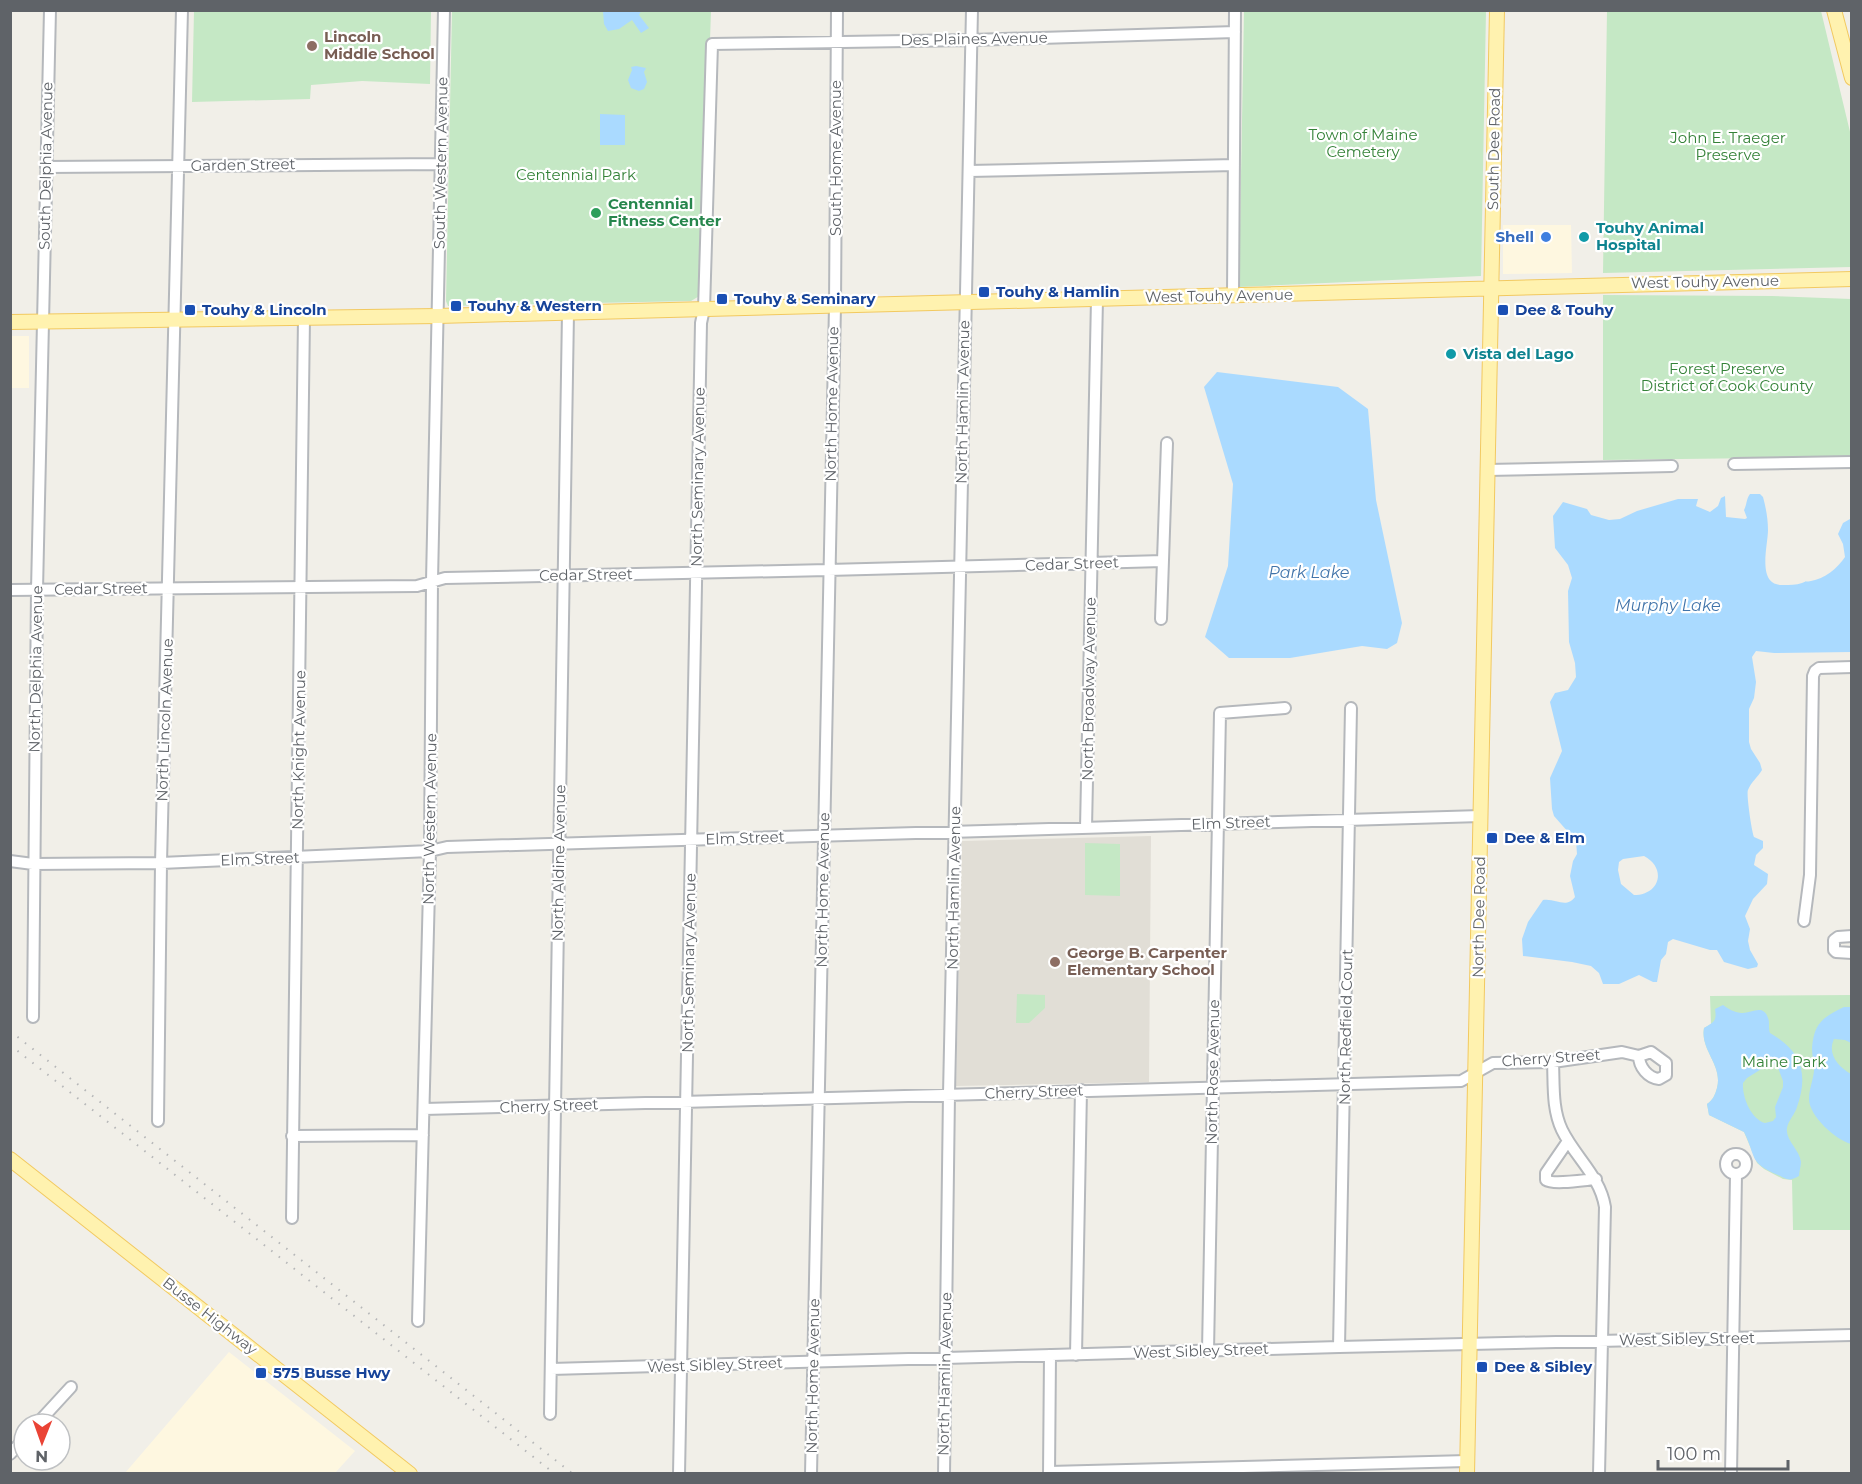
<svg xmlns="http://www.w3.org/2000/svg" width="1862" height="1484" viewBox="0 0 1862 1484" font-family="Montserrat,sans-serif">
  <rect width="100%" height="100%" fill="#f1efe8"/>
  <path fill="#fef7e0" d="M 1503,225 L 1571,225 L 1572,273 L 1503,274 Z
    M 10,336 L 29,336 L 29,388 L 11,388 Z
    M 229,1352 L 355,1451 L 335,1473 L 125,1473 Z"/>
  <path fill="#e1ded6" d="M 1151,836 L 1149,1082 L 956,1086 L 962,841 Z"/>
  <path fill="#c5e8c5" d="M 194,11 L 431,11 L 430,84 L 362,81 L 311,85 L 310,99 L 192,102 Z
    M 452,11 L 711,11 L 710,40 L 706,46 L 701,295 L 691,301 L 448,306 L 446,301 Z
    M 1244,11 L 1486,11 L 1481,276 L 1239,287 Z
    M 1607,11 L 1821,11 L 1851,136 L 1851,267 L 1603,273 Z
    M 1603,295 L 1772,296 L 1851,299 L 1851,457 L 1603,460 Z
    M 1085,843 L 1120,844 L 1120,896 L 1085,895 Z
    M 1017,994 L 1045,995 L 1045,1008 L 1029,1023 L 1016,1023 Z
    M 1851,995 L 1851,1230 L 1793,1230 L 1792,1180 L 1783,1179 L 1764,1169 L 1757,1163 L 1744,1132 L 1709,1115 L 1707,1104 C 1713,1100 1715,1095 1717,1088 C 1723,1065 1700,1050 1704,1028 L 1711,1024 L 1710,996 Z"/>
  <path fill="#aadaff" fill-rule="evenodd" d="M 603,11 L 641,11 L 639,15 L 649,28 L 641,33 L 632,20 L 619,29 L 608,31 L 604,24 Z
    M 636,66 L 646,68 L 644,72 L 647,82 L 644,89 L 639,91 L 631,88 L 628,80 L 632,70 L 631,67 Z
    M 600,114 L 625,115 L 625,145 L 600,145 Z
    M 1217,372 L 1338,387 L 1368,409 L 1376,500 L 1402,623 L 1397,643 L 1387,649 L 1362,646 L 1290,658 L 1229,658 L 1205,637 L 1228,566 L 1233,484 L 1204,387 Z
    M 1750,494 L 1760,494 L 1763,497 C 1766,508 1768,519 1768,530 C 1768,546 1756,586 1783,585 C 1790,585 1796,585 1802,583 C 1810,579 1802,583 1811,581 C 1824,579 1838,568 1845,557 L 1843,544 L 1838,534 L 1843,523 L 1850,519 L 1852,512 L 1851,652 L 1774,653 L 1756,651 L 1752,657 L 1756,682 L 1754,698 L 1749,709 L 1749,742 L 1751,749 L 1760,763 L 1762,770 C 1758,777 1751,782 1748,790 C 1746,794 1752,833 1754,837 L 1763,841 L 1763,848 L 1756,855 L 1754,865 L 1768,874 L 1767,884 L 1753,899 L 1745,916 L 1750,929 L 1748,941 L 1750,950 L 1758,964 L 1757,967 L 1748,969 L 1724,962 L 1717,950 L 1710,950 L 1673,939 L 1668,942 L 1666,954 L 1661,960 L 1657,982 L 1653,982 L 1639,975 L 1619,984 L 1603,984 L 1599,973 L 1591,966 L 1572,962 L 1523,956 L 1522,939 L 1528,922 L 1543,900 C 1556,898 1566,909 1575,897 L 1570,876 L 1573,861 L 1577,854 L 1576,841 L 1554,816 L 1552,809 L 1550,778 L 1562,751 L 1550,702 L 1555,693 L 1568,690 L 1576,677 L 1575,663 L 1569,642 L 1568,591 L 1572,578 L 1568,565 L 1555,548 L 1553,516 L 1563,502 L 1587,509 L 1591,515 L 1609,520 L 1620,519 L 1637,511 L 1678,499 L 1698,499 L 1696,506 L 1710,512 L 1718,506 L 1721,498 L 1725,496 L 1726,517 L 1745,519 L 1747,518 L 1744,510 C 1747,505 1746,499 1750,494 ZM 1644,856 C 1667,868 1660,895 1634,895 L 1621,884 L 1618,870 L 1619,862 L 1623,859 Z
    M 1723,1005 C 1728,1009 1734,1012 1741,1013 C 1751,1014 1763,1003 1768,1018 C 1770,1022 1768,1028 1770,1033 C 1801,1051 1809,1073 1797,1107 C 1795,1114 1788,1121 1787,1128 C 1785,1140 1800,1150 1801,1162 C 1801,1166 1799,1172 1799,1176 C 1789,1182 1787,1179 1778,1175 C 1748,1162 1757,1158 1744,1132 L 1709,1115 L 1707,1104 C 1713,1100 1715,1095 1717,1088 C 1723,1065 1700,1050 1704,1028 C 1714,1022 1717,1021 1715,1009 ZM 1771,1063 L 1777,1065 L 1783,1081 L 1783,1087 L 1775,1107 L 1776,1117 L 1773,1121 L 1765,1123 C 1751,1119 1742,1097 1743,1083 L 1747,1078 Z
    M 1844,1007 L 1851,1007 L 1851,1043 L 1845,1040 L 1834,1039 C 1827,1054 1838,1067 1851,1074 L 1851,1144 C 1836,1140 1809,1116 1809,1099 C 1809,1090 1813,1080 1814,1071 C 1814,1063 1812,1056 1812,1048 C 1814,1023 1823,1017 1844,1007 Z"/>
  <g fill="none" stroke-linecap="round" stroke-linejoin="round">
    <defs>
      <path id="minor" d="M 46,167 L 441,164
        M 969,171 L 1234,165
        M 1233,295 L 1235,10
        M 1734,464 L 1852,462
        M 1487,470 L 1672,466
        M 10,590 L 417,586 L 445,578 L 828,570 L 1163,561
        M 1161,619 L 1167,443
        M 1086,828 L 1097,299
        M 10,861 L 33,864 L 161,863 L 430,851 L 447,847 L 1481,816
        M 1804,921 L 1810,875 L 1813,676 L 1815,671 L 1819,668 L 1852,667
        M 1852,936 L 1838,937 L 1834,940 L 1834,950 L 1836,952 L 1852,953
        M 33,1017 L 37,590 L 50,10
        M 1553,1062 C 1554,1085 1552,1109 1562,1130 C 1575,1157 1600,1176 1605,1207 L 1599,1474
        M 424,1109 L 1461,1081 L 1493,1063 L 1553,1062 L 1622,1052 L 1639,1056 L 1651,1052 L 1666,1063 L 1666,1075 L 1659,1079 C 1648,1078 1639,1067 1639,1056
        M 158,1121 L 161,863 L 182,10
        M 292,1136 L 423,1135
        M 1568,1141 L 1546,1173 L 1546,1180 C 1553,1185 1584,1180 1596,1179
        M1726 1164a10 10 0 1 1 20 0a10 10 0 1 1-20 0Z
        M 292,1218 L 304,318
        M 418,1321 L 430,851 L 432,581 L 444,10
        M 1339,1347 L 1351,708
        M 1208,1351 L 1220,713 L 1285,708
        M 1076,1355 L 1081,1090
        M 551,1369 L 1339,1347 L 1852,1335
        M 550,1414 L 568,313
        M 37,1424 L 71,1387
        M 10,1454 L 24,1439
        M 1049,1472 L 1467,1461
        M 679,1474 L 701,323 L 704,309 L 712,44 L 971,40 L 1235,32
        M 811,1474 L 835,306 L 837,10
        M 944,1474 L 949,1094 L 972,10
        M 1049,1474 L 1050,1355
        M 1731,1474 L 1736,1174"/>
      <path id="major" d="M 1834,10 L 1852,78
        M 10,322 L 438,316 L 1852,279
        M 10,1159 L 410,1474
        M 1467,1474 L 1497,10"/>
    </defs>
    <use href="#minor" stroke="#b5b8bc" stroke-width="14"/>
    <use href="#major" stroke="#f2c960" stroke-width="16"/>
    <use href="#minor" stroke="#fff" stroke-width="10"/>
    <use href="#major" stroke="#fff2af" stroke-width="14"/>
    <path stroke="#b6b7b8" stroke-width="2" stroke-dasharray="1.5 8" stroke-linecap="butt" d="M 10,1031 L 573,1474
      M 10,1045 L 555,1474"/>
  </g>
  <g fill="#8d6e63" stroke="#fff" stroke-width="2">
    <circle cx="312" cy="46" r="6"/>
    <circle cx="1055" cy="962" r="6"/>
  </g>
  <circle fill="#2e9e5b" stroke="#fff" stroke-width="2" cx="596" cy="213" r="6"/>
  <circle fill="#3f7fe0" stroke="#fff" stroke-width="2" cx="1546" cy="237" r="6"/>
  <g fill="#0f9aa8" stroke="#fff" stroke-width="2">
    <circle cx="1584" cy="237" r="6"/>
    <circle cx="1451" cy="354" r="6"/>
  </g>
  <g fill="#1a4fb4" stroke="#fff" stroke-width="2">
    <rect x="978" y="286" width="12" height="12" rx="3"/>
    <rect x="716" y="293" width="12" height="12" rx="3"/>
    <rect x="450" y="300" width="12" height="12" rx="3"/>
    <rect x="184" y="304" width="12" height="12" rx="3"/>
    <rect x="1497" y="304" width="12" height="12" rx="3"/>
    <rect x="1486" y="832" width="12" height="12" rx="3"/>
    <rect x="1476" y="1361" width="12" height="12" rx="3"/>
    <rect x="255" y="1367" width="12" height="12" rx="3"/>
  </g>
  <g text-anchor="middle" stroke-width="4.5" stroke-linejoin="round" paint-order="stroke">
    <g font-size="15" font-weight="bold" fill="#785e54" stroke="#fff" text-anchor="start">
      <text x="324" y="42">Lincoln<tspan x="324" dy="17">Middle School</tspan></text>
      <text x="1067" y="958">George B. Carpenter<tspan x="1067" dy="17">Elementary School</tspan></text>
    </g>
    <g font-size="15" fill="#5f6368" stroke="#fff">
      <text transform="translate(974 39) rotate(-1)" y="5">Des Plaines Avenue</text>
      <text transform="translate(1494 149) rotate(-89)" y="5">South Dee Road</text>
      <text transform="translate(836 158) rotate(-90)" y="5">South Home Avenue</text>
      <text transform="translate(441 163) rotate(-89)" y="5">South Western Avenue</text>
      <text transform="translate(243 165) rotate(-1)" y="5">Garden Street</text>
      <text transform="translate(46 166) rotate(-89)" y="5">South Delphia Avenue</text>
      <text transform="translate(1705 282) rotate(-1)" y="5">West Touhy Avenue</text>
      <text transform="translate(1219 296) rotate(-1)" y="5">West Touhy Avenue</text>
      <text transform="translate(963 402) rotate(-89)" y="5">North Hamlin Avenue</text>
      <text transform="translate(832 404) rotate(-89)" y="5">North Home Avenue</text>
      <text transform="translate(698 477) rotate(-89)" y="5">North Seminary Avenue</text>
      <text transform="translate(1072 564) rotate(-2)" y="5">Cedar Street</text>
      <text transform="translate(586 575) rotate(-1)" y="5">Cedar Street</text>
      <text transform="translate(101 589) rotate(-1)" y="5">Cedar Street</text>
      <text transform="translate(36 669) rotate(-89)" y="5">North Delphia Avenue</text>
      <text transform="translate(1089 689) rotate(-89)" y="5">North Broadway Avenue</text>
      <text transform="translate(165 720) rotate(-88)" y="5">North Lincoln Avenue</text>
      <text transform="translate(299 750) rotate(-89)" y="5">North Knight Avenue</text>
      <text transform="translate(430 819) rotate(-89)" y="5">North Western Avenue</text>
      <text transform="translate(1231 823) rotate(-2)" y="5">Elm Street</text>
      <text transform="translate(745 838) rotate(-2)" y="5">Elm Street</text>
      <text transform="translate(260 859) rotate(-2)" y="5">Elm Street</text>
      <text transform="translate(559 863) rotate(-89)" y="5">North Aldine Avenue</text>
      <text transform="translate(954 888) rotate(-89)" y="5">North Hamlin Avenue</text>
      <text transform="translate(823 890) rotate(-89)" y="5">North Home Avenue</text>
      <text transform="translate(1479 917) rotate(-89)" y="5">North Dee Road</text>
      <text transform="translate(689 963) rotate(-89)" y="5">North Seminary Avenue</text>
      <text transform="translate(1346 1027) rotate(-89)" y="5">North Redfield Court</text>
      <text transform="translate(1551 1058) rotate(-4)" y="5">Cherry Street</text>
      <text transform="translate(1213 1072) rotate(-89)" y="5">North Rose Avenue</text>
      <text transform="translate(1034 1092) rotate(-2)" y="5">Cherry Street</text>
      <text transform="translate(549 1106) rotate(-2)" y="5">Cherry Street</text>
      <text transform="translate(210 1316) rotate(38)" y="5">Busse Highway</text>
      <text transform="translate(1687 1339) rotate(-1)" y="5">West Sibley Street</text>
      <text transform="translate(1201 1351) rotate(-2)" y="5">West Sibley Street</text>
      <text transform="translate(715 1365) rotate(-2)" y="5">West Sibley Street</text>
      <text transform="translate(945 1374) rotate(-89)" y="5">North Hamlin Avenue</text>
      <text transform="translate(813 1376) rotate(-89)" y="5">North Home Avenue</text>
    </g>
    <g font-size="15" fill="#348238" stroke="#fff">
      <text x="1363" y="140">Town of Maine<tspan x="1363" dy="17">Cemetery</tspan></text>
      <text x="1728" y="143">John E. Traeger<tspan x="1728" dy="17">Preserve</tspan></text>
      <text x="576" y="180">Centennial Park</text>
      <text x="1727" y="374">Forest Preserve<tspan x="1727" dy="17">District of Cook County</tspan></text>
      <text x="1784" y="1067">Maine Park</text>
    </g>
    <g font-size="15" font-weight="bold" fill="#27864d" stroke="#fff" text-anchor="start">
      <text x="608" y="209">Centennial<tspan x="608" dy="17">Fitness Center</tspan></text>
    </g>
    <g font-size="15" font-weight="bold" fill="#0d838f" stroke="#fff" text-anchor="start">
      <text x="1596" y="233">Touhy Animal<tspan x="1596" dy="17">Hospital</tspan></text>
      <text x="1463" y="359">Vista del Lago</text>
    </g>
    <g font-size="15" font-weight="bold" fill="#366cbe" stroke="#fff" text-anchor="end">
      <text x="1534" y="242">Shell</text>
    </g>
    <g font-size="15" font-weight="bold" fill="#164399" stroke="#fff" text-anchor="start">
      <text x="996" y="297">Touhy &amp; Hamlin</text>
      <text x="734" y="304">Touhy &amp; Seminary</text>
      <text x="468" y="311">Touhy &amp; Western</text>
      <text x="202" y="315">Touhy &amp; Lincoln</text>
      <text x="1515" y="315">Dee &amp; Touhy</text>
      <text x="1504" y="843">Dee &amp; Elm</text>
      <text x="1494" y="1372">Dee &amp; Sibley</text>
      <text x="273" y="1378">575 Busse Hwy</text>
    </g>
    <g font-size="16" font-style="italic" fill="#4174aa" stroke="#fff">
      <text x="1309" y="578">Park Lake</text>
      <text x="1668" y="611">Murphy Lake</text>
    </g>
  </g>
  <rect width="1862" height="1484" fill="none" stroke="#5f6368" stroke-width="24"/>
  <g transform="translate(42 1442) rotate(181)"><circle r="28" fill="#ffffff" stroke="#bfc1c3" stroke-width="1.5"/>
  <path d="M0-4.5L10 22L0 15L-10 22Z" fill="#ea4335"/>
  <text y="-9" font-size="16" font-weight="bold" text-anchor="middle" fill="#5f6368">N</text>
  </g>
  <path d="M1658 1460v9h130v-9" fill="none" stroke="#5f6368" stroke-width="3"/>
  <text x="1667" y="1460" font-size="18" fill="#5f6368" stroke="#ffffff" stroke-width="4.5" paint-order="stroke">100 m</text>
</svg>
